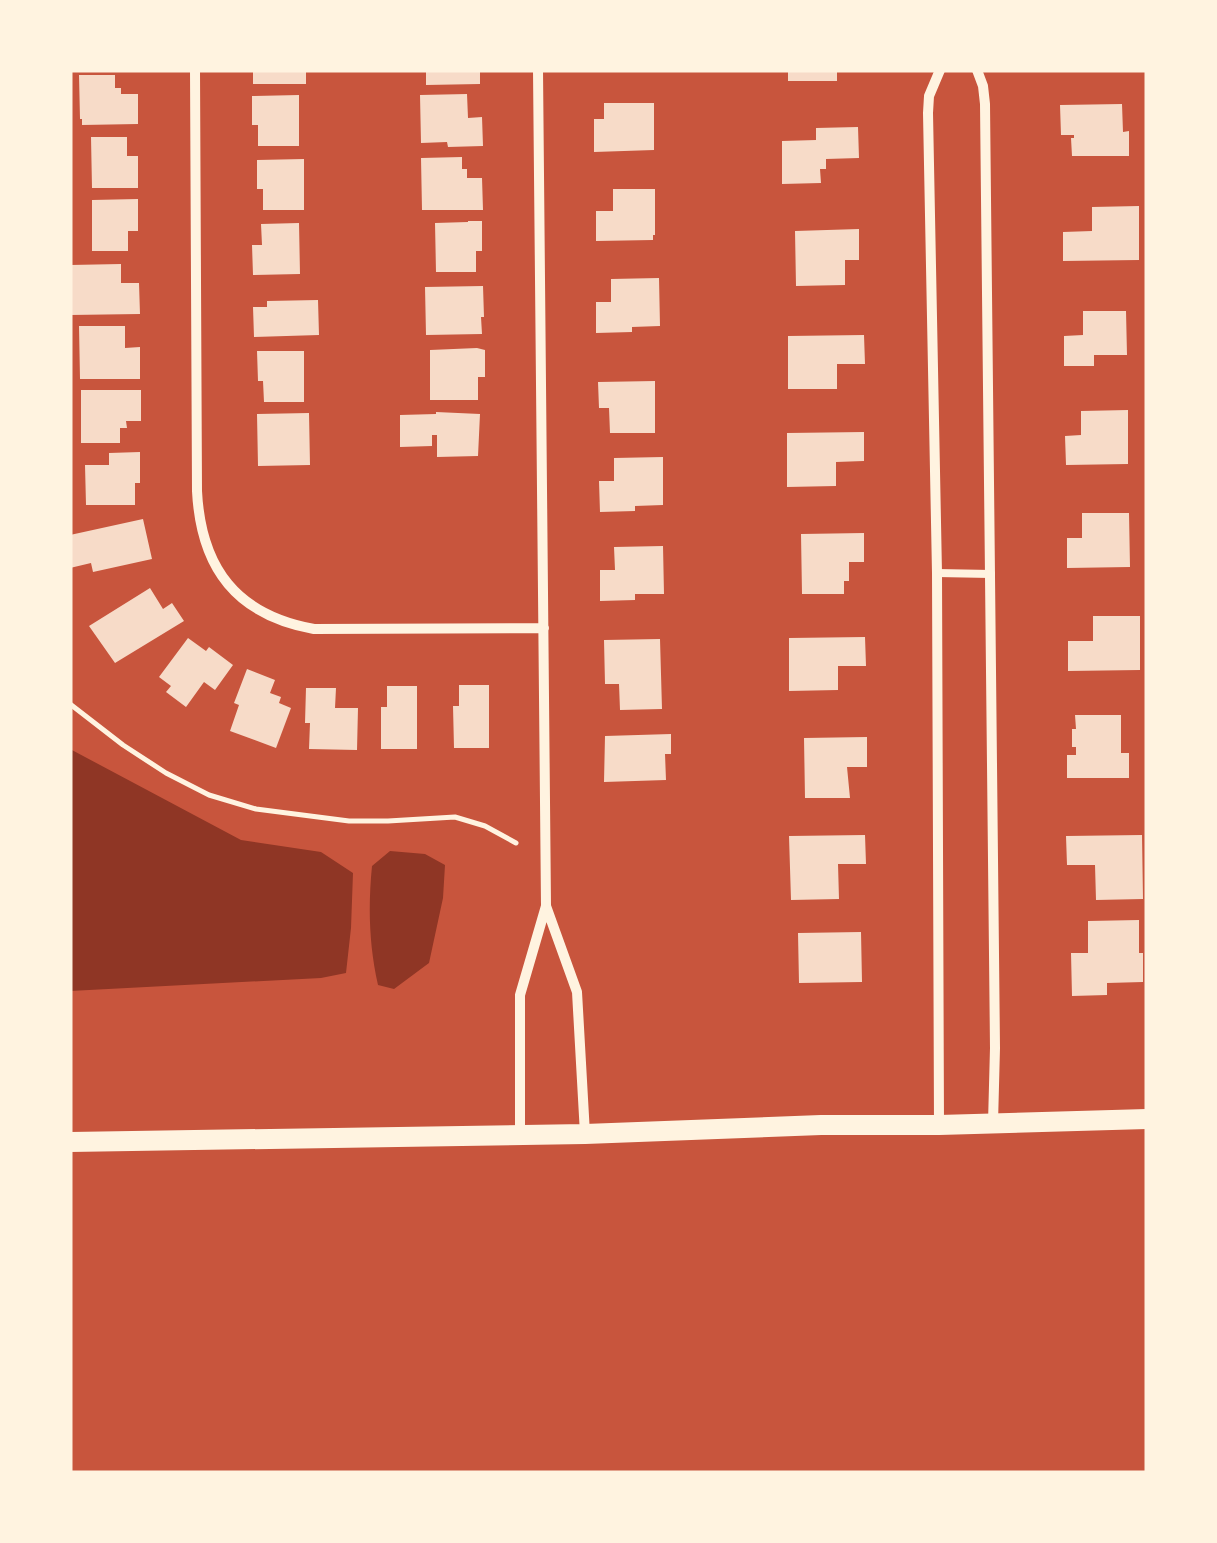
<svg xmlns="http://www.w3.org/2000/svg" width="1217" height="1543" viewBox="0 0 1217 1543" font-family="Cabin,sans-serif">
  <rect width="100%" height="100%" fill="#c8553d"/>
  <path fill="#8f3625" d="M 70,749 L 241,840 L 321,852 L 353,873 L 351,928 L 346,973 L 321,978 L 70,991 Z
    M 390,851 L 425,854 L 445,865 L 443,898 L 429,963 L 394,989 L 378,985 C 369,945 368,907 372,866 Z"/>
  <path fill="#f7dbc8" d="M 253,70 L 306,70 L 306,84 L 253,84 Z
    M 426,70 L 480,70 L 480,84 L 426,85 Z
    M 788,70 L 837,70 L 837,81 L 788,81 Z
    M 79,75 L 115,75 L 115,88 L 121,88 L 121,94 L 138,94 L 138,124 L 82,125 L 82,119 L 80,119 Z
    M 467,94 L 468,118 L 482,117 L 483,146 L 448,147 L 447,142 L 421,143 L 420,95 Z
    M 299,95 L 299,146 L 258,146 L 258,125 L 252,125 L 252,96 Z
    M 604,103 L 654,103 L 654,150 L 594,152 L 594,119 L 604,119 Z
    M 1122,104 L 1123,132 L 1129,131 L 1129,156 L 1072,156 L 1071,138 L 1074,138 L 1074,135 L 1061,135 L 1060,105 Z
    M 858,127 L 859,158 L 826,159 L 826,169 L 820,169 L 821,183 L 782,184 L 782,141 L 816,140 L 816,128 Z
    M 91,137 L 127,137 L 127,156 L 138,156 L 138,188 L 92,188 Z
    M 462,157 L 462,169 L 467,169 L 467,178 L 482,178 L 483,210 L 422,210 L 421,158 Z
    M 304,159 L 304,210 L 263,210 L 263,189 L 257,189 L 257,160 Z
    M 613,189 L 655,189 L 655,235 L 653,235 L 653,240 L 596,241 L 596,211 L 613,211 Z
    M 138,199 L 138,231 L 128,231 L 128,251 L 92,251 L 92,200 Z
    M 1139,206 L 1139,260 L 1063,261 L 1063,232 L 1092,231 L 1092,207 Z
    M 468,221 L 482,221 L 482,251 L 476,251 L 476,272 L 436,272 L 435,223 L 468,222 Z
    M 299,223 L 300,274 L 253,275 L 252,245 L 262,245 L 261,224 Z
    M 859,229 L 859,260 L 845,260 L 845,285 L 796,286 L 795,231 Z
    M 121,264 L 121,283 L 139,283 L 140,314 L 70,315 L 70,265 Z
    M 659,278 L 660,326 L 632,327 L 632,332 L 596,333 L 596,302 L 611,302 L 611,279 Z
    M 483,286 L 484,317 L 481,317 L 482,334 L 426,335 L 425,287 Z
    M 318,300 L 319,335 L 254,337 L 253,307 L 267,307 L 267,301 Z
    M 1083,311 L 1126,311 L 1127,355 L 1094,355 L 1094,366 L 1064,366 L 1064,336 L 1083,335 Z
    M 79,326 L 125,326 L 125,348 L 140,347 L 140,379 L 80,379 Z
    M 864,335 L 865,364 L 837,364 L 837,389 L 788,389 L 788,336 Z
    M 477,348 L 485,350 L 485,377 L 478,377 L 478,400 L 430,400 L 430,350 Z
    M 257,351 L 304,351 L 304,402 L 264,402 L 263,381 L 258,381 Z
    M 655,381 L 655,433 L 610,433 L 609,408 L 599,408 L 598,382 Z
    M 81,390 L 141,390 L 141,421 L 126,421 L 127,428 L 120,428 L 120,443 L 81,443 Z
    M 1128,410 L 1128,464 L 1066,465 L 1065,436 L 1081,435 L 1081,411 Z
    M 436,412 L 480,414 L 478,456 L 437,457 L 437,435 L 432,435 L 432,446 L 400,447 L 400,415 L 436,414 Z
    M 309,413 L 310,465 L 258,466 L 257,414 Z
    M 864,432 L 864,461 L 836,462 L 836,486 L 787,487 L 787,433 Z
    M 140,452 L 140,483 L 135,483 L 135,505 L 86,505 L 85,465 L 109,465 L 109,453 Z
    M 663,457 L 663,505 L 635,506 L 635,511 L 600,512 L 599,481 L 614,481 L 614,458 Z
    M 1082,513 L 1129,513 L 1130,567 L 1067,568 L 1067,538 L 1082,538 Z
    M 143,519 L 152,559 L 93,572 L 91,563 L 70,568 L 70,535 Z
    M 864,533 L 864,562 L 849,562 L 849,581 L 844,581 L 844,594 L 802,594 L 801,534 Z
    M 663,546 L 664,594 L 635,594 L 635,600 L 600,601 L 600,570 L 615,570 L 614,547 Z
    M 150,588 L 163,609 L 172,603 L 184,621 L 115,663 L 89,626 Z
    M 1093,616 L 1140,616 L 1140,670 L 1068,671 L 1068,641 L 1093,641 Z
    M 865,637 L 866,666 L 838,666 L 838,690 L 789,691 L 789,638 Z
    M 188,638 L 206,651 L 209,647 L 233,665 L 215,690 L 204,682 L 186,707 L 166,692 L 171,686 L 159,677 Z
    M 660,639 L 662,709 L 620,710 L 619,684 L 605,684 L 604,640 Z
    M 247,669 L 275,680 L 270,693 L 281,697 L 279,703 L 291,708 L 276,748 L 230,731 L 239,705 L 234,703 Z
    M 459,685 L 489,685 L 489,748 L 454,748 L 453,706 L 459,706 Z
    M 387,686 L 417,686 L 417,749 L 381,749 L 381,707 L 387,707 Z
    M 306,688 L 336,688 L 335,708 L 358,708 L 357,750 L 309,749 L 310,723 L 305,723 Z
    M 1075,715 L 1121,715 L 1121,753 L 1129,753 L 1129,778 L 1067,778 L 1067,755 L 1076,755 L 1076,747 L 1072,747 L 1072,729 L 1076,729 Z
    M 671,734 L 671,754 L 665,754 L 666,780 L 604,782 L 605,736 Z
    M 867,737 L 867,767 L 847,767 L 850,798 L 805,798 L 804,738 Z
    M 865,835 L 866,864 L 838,864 L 839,899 L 791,900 L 789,836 Z
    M 1142,835 L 1143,899 L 1096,900 L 1095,865 L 1067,865 L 1066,836 Z
    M 1139,920 L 1139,953 L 1143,953 L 1143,982 L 1107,983 L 1107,995 L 1072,996 L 1071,953 L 1088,953 L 1088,921 Z
    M 861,932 L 862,982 L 799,983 L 798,933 Z"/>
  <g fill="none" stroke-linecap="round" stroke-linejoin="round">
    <path stroke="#fff3e0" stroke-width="5" d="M 70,704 L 123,745 L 166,773 L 209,795 L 256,809 L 349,821 L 388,821 L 455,817 L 485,826 L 516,843"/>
    <path stroke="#fff3e0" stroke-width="8" d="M 937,573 L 991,574"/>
    <path stroke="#fff3e0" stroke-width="10" d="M 195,70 L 197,491 C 201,569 237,615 314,629 L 544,628
      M 977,70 L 983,86 L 985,104 L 995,1048 L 993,1123
      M 546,906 L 577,992 L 585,1134
      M 939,1125 L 937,573 L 928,113 L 929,96 L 940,70
      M 520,1134 L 520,995 L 546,906 L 538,70"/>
    <path stroke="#fff3e0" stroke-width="20" d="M 70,1142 L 585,1134 L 821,1125 L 939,1125 L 1147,1119"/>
  </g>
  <rect width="1217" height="1543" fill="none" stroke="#fff3e0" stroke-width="145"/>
</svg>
